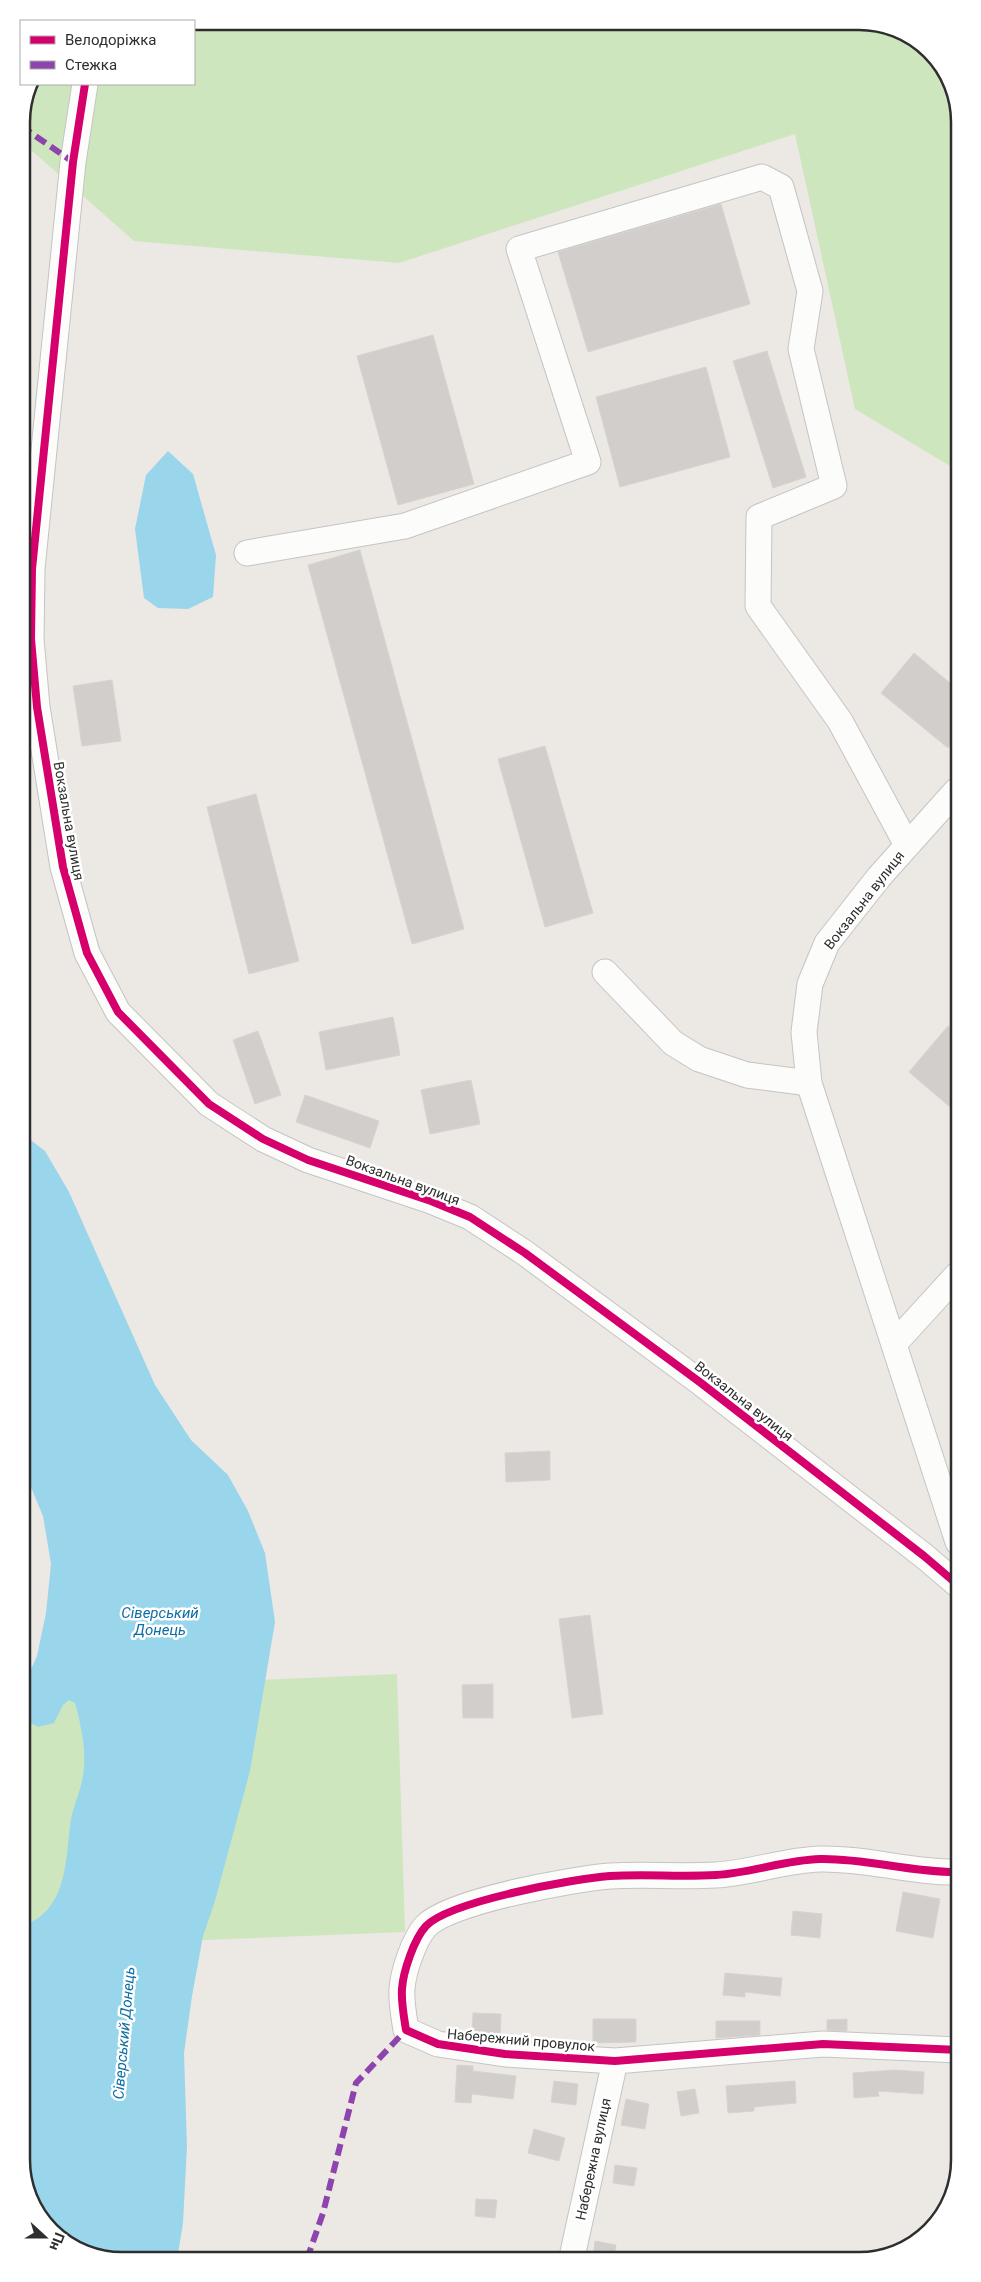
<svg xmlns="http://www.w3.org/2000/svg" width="981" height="2282" viewBox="0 0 981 2282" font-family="Roboto,sans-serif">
  <rect width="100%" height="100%" fill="#ece8e4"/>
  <path fill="#cee6be" d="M 194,21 L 866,21 L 920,42 L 954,89 L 955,469 L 855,409 L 795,134 L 399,263 L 134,241 L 22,142 L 21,116 L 29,84 L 194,84 Z
    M 397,1674 L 405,1932 L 26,1947 L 25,1690 Z"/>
  <path fill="#99d6ec" d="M 168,451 L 193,474 L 216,555 L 213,597 L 188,609 L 158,608 L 144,598 L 135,529 L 146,475 Z
    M 24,1135 L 45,1151 L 69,1192 L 155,1385 L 191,1440 L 228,1475 L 248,1511 L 265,1553 L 275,1622 L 250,1771 L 215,1901 L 203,1936 L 192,1996 L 184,2053 L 187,2146 L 183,2223 L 177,2260 L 115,2261 L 60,2240 L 27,2193 L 26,1925 C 69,1906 65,1859 71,1819 C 74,1804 81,1790 83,1775 C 87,1753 81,1724 75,1703 L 69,1700 L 63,1705 L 54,1723 L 38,1727 L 27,1721 L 25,1696 L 28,1676 L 37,1656 L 46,1613 L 51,1564 L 43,1516 L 25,1473 Z"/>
  <path fill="#d1cecb" stroke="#d7d4d0" d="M 721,204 L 750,304 L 588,352 L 558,252 Z
    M 433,335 L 474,484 L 398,505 L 357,356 Z
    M 767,351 L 806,477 L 773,488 L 733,361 Z
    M 706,367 L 730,457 L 620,487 L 596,397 Z
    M 360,550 L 464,929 L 412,944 L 308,565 Z
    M 914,653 L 956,688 L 956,738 L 948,748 L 881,693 Z
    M 112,680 L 121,741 L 82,746 L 73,686 Z
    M 545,746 L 593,913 L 545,927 L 498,759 Z
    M 256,794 L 299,961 L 249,974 L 207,807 Z
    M 393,1017 L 400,1055 L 326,1070 L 319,1032 Z
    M 948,1026 L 957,1034 L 957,1113 L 909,1072 Z
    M 258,1031 L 281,1095 L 255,1104 L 233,1040 Z
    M 471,1080 L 480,1124 L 430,1134 L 421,1090 Z
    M 305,1095 L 379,1121 L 370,1148 L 296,1122 Z
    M 550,1451 L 550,1480 L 506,1482 L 505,1453 Z
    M 590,1615 L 603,1714 L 572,1718 L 559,1619 Z
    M 493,1684 L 493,1718 L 463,1718 L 462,1685 Z
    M 903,1892 L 940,1899 L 933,1938 L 896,1931 Z
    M 793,1911 L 822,1914 L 820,1938 L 791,1935 Z
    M 725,1973 L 782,1978 L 780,1996 L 745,1992 L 745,1997 L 723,1995 Z
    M 473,2013 L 501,2014 L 500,2039 L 472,2035 Z
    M 593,2019 L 636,2019 L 636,2042 L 593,2043 Z
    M 847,2019 L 847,2031 L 827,2030 L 827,2020 Z
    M 716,2021 L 760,2021 L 760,2035 L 716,2038 Z
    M 457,2065 L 473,2066 L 473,2071 L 516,2076 L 513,2099 L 472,2094 L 471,2103 L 455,2102 Z
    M 894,2070 L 924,2072 L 923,2094 L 878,2091 L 879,2096 L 854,2098 L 853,2073 Z
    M 554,2081 L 578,2084 L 576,2105 L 551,2102 Z
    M 795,2081 L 796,2103 L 754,2107 L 754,2111 L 728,2113 L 726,2086 Z
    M 695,2089 L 699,2113 L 681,2116 L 677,2092 Z
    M 626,2099 L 649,2104 L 645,2129 L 621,2125 Z
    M 534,2129 L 565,2138 L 559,2161 L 528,2153 Z
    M 615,2165 L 637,2168 L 634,2186 L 613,2183 Z
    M 476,2199 L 497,2200 L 495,2218 L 475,2216 Z
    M 595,2241 L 616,2245 L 614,2257 L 593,2257 Z"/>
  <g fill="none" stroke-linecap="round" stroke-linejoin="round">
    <defs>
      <path id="minor" d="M 85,84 L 73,162 L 32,569 L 31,639 L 37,707 L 63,867 L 87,953 L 118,1012 L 209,1104 L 263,1139 L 308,1160 L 431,1201 L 470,1217 L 525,1253 L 701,1383 L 924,1556 L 958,1585
        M 247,553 L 405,526 L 588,462 L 519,249 L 762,177 L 781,187 L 810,291 L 801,349 L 834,486 L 759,517 L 758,606 L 840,721 L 907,845
        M 956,791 L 879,877 L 827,943 L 810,984 L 804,1032 L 809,1083 L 958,1542
        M 605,972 L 673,1043 L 699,1059 L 747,1075 L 809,1083
        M 895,1343 L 957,1275
        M 959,1872 C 912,1873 867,1858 820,1859 C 785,1860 751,1873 716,1875 C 680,1877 645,1874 610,1876 C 573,1879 450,1901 426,1926 C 414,1939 403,1972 402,1989 C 401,2002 404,2017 406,2030 L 438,2044 L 505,2054 L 615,2061 L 823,2044 L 959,2050
        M 572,2257 L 615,2061"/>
    </defs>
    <use href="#minor" stroke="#c5c4c5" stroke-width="27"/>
    <use href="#minor" stroke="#fcfcfb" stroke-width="25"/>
    <path stroke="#8e44ad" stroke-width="6" stroke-dasharray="12 6" stroke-linecap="butt" d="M 21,126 L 73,162
      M 307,2259 L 323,2213 L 356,2083 L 406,2030"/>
    <defs>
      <path id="cycleway" d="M 85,84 L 73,162 L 32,569 L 31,639 L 37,707 L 63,867 L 87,953 L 118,1012 L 209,1104 L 263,1139 L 308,1160 L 431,1201 L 470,1217 L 525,1253 L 701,1383 L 924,1556 L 958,1585
        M 959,1872 C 912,1873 867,1858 820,1859 C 785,1860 751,1873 716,1875 C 680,1877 645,1874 610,1876 C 573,1879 450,1901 426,1926 C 414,1939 403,1972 402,1989 C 401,2002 404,2017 406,2030 L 438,2044 L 505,2054 L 615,2061 L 823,2044 L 959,2050"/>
    </defs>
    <use href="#cycleway" stroke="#fff" stroke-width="11"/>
    <use href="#cycleway" stroke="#d6006c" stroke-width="8"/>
  </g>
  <g text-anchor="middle" stroke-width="5" stroke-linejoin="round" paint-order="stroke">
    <g font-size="14" fill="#2e2e2e" stroke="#fff">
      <text transform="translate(69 821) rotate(80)" y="5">Вокзальна вулиця</text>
      <text transform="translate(864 900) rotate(-52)" y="5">Вокзальна вулиця</text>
      <text transform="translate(403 1180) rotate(20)" y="5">Вокзальна вулиця</text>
      <text transform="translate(744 1401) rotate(38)" y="5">Вокзальна вулиця</text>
      <text transform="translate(521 2040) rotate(5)" y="5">Набережний провулок</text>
      <text transform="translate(593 2159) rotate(-78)" y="5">Набережна вулиця</text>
    </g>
    <g font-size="15" font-style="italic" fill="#0d6fa3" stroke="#fff">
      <text x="160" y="1618">Сіверський<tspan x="160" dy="17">Донець</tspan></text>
      <text transform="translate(124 2033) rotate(-85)" y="5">Сіверський Донець</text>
    </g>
  </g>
  <path d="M0 0H981V2282H0ZM122 30H859A92 92 0 0 1 951 122V2160A92 92 0 0 1 859 2252H122A92 92 0 0 1 30 2160V122A92 92 0 0 1 122 30Z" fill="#fff" fill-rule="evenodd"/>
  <path fill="none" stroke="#2e2e2e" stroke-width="2.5" d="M122 30H859A92 92 0 0 1 951 122V2160A92 92 0 0 1 859 2252H122A92 92 0 0 1 30 2160V122A92 92 0 0 1 122 30Z"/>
  <rect x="20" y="20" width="175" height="65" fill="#ffffff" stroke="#ababab"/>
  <rect x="30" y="36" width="25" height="8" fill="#d6006c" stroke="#ababab"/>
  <text x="65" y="45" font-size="15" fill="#2e2e2e">Велодоріжка</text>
  <rect x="30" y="61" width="25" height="8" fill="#8e44ad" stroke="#ababab"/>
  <text x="65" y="70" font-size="15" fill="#2e2e2e">Стежка</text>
  <g transform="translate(45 2237) rotate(111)" stroke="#ffffff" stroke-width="4" paint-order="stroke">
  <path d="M0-4L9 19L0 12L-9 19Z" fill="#2e2e2e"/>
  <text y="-8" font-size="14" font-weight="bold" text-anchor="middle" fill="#2e2e2e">Пн</text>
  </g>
</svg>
